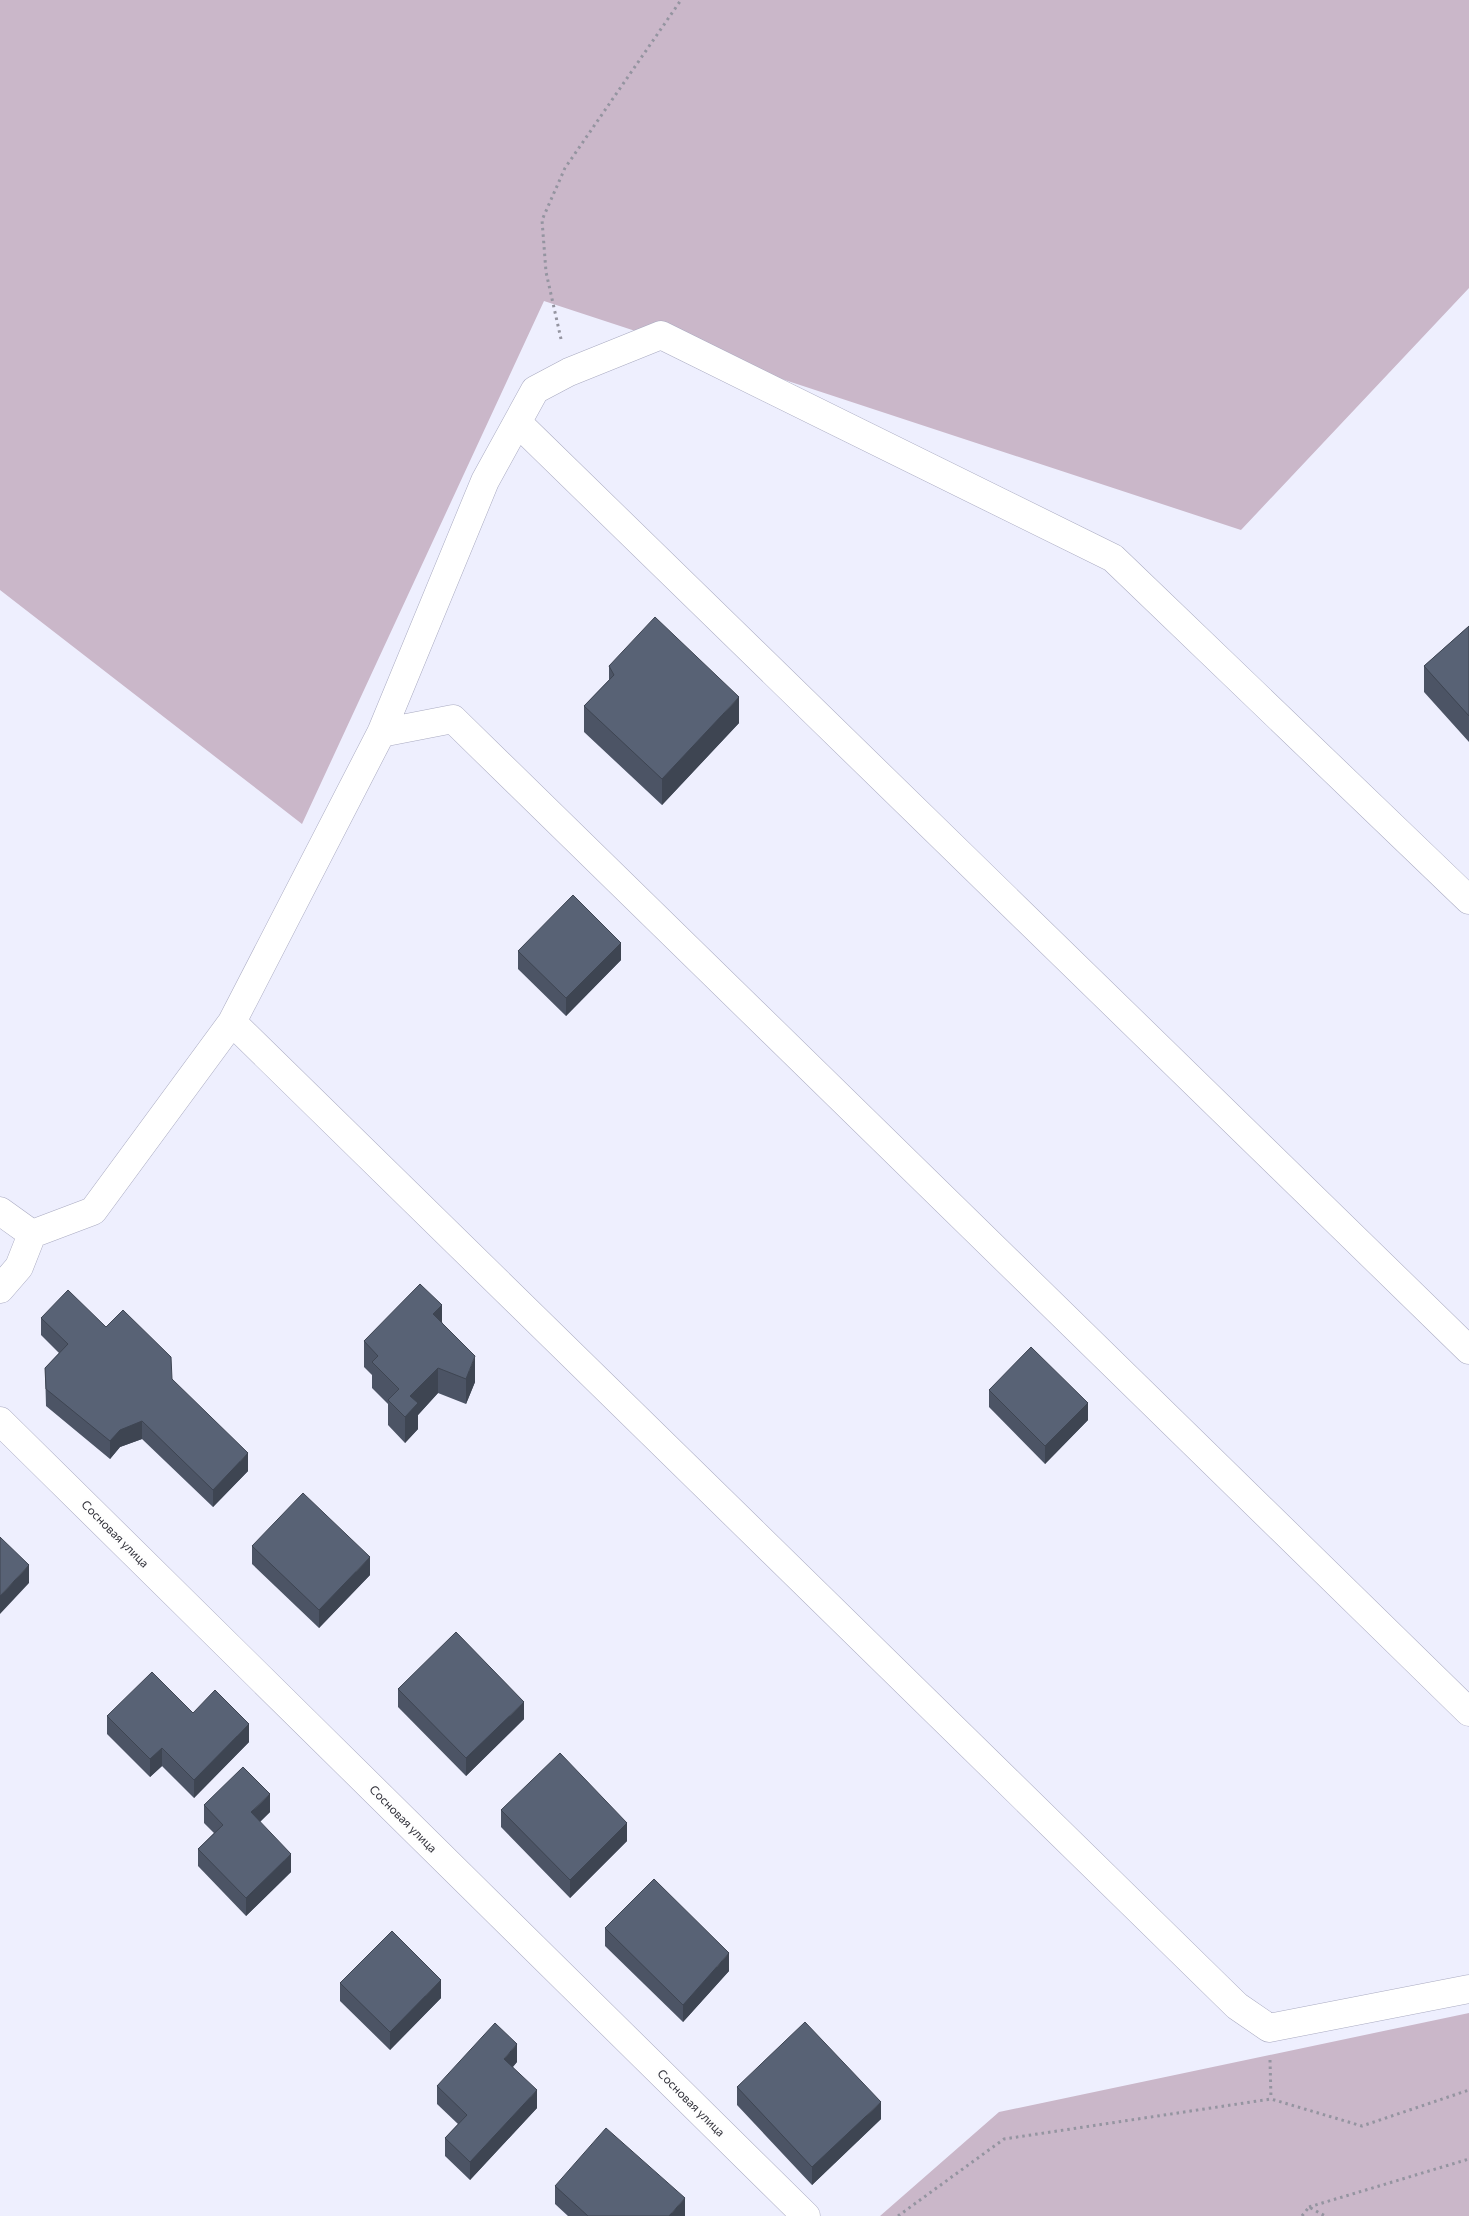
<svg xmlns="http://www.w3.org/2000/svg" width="1469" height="2216" viewBox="0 0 1469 2216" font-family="Commissioner,sans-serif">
  <rect width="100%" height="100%" fill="#eeeffe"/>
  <path fill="#cab7c9" d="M 0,0 L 1469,0 L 1469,288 L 1241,530 L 544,301 L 302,824 L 0,590 Z
    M 1469,2013 L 1469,2216 L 880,2216 L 999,2112 Z"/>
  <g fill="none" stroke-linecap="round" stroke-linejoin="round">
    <defs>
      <path id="minor" d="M 518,423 L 1469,1350
        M 381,733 L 453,719 L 1469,1712
        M 232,1022 L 1237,2006 L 1269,2028 L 1469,1989
        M 0,1211 L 32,1234 L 93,1211 L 232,1022 L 381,733 L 485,481 L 535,390 L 569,372 L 661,335 L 1113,558 L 1469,900
        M 0,1289 L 19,1267 L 32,1234
        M 0,1421 L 806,2216"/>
    </defs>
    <use href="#minor" stroke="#a9aac1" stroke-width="29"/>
    <path stroke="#9494a0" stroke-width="3" stroke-dasharray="2.5 4" stroke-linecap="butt" d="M 561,339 L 546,272 L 542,220 L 565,168 L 681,0
      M 1270,2060 L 1271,2099
      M 1309,2207 L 1469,2159
      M 898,2216 L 1004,2139 L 1271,2099 L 1362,2126 L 1469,2090
      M 1302,2216 L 1309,2207 L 1325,2216"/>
    <use href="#minor" stroke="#fff" stroke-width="28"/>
  </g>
  <path fill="#4c5465" d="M 1469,626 L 1469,742 L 1424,692 L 1424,666 Z
    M 609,666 L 739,723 L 662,805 L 584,732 L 584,706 L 609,680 Z
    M 518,951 L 621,960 L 566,1016 L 518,969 Z
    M 41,1318 L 106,1327 L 172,1379 L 248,1471 L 213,1507 L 142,1439 L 120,1447 L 110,1459 L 46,1406 L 45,1368 L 59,1353 L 41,1335 Z
    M 442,1322 L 475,1382 L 466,1404 L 438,1393 L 418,1415 L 418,1429 L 405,1443 L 388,1425 L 388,1404 L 372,1388 L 372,1375 L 364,1367 L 364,1341 Z
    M 989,1390 L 1088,1420 L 1045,1464 L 989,1407 Z
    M 252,1546 L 370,1575 L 319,1628 L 252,1564 Z
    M 398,1689 L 524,1719 L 466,1776 L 398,1707 Z
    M 193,1713 L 249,1742 L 194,1798 L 162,1766 L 150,1777 L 107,1734 L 107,1716 Z
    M 204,1805 L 270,1812 L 260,1822 L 291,1872 L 246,1916 L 198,1866 L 198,1849 L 214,1833 L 204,1823 Z
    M 501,1810 L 627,1841 L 570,1898 L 501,1827 Z
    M 605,1928 L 729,1971 L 683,2022 L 605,1946 Z
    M 340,1983 L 441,1998 L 390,2050 L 340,2001 Z
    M 517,2062 L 513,2067 L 537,2108 L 470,2180 L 445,2156 L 445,2138 L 458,2124 L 437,2104 L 437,2086 Z
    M 737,2087 L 881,2119 L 812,2185 L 737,2105 Z
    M 555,2186 L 685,2216 L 568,2216 L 555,2204 Z"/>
  <path fill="#3e4552" d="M 739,697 L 739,723 L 662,805 L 662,779 Z
    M 621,943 L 621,960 L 566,1016 L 566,998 Z
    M 442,1305 L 442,1331 L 433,1314 Z
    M 475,1356 L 475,1382 L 466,1404 L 466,1379 Z
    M 438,1368 L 438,1393 L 418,1415 L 418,1429 L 405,1443 L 405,1417 L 410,1396 Z
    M 1088,1403 L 1088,1420 L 1045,1464 L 1045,1446 Z
    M 142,1421 L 142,1439 L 120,1447 L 110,1459 L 110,1441 L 120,1430 Z
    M 248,1453 L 248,1471 L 213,1507 L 213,1490 Z
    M 370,1557 L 370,1575 L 319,1628 L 319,1610 Z
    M 29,1565 L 29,1583 L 0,1614 L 0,1596 Z
    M 524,1702 L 524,1719 L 466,1776 L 466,1758 Z
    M 249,1724 L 249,1742 L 194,1798 L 194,1780 Z
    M 162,1748 L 162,1766 L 150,1777 L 150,1759 Z
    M 270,1794 L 270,1812 L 251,1830 L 251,1812 Z
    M 627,1823 L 627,1841 L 570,1898 L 570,1880 Z
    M 291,1854 L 291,1872 L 246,1916 L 246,1898 Z
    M 729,1953 L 729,1971 L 683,2022 L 683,2005 Z
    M 441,1980 L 441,1998 L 390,2050 L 390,2032 Z
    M 517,2044 L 517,2062 L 504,2076 L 504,2059 Z
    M 537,2090 L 537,2108 L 470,2180 L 470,2162 Z
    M 881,2102 L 881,2119 L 812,2185 L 812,2167 Z
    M 685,2198 L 685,2216 L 669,2216 Z"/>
  <path fill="#586275" stroke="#3e4552" d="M 655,617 L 739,697 L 662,779 L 584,706 L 614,675 L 609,666 Z
    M 1469,626 L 1469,716 L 1424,666 Z
    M 573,895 L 621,943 L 566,998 L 518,951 Z
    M 420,1284 L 442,1305 L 433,1314 L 475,1356 L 466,1379 L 438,1368 L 410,1396 L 418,1403 L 405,1417 L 388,1400 L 399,1389 L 372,1362 L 378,1356 L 364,1341 Z
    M 68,1290 L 106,1327 L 123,1310 L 171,1357 L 172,1379 L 248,1453 L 213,1490 L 142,1421 L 120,1430 L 110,1441 L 46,1389 L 45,1368 L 68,1344 L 41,1318 Z
    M 1031,1347 L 1088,1403 L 1045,1446 L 989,1390 Z
    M 303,1493 L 370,1557 L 319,1610 L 252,1546 Z
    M 0,1537 L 29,1565 L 0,1596 Z
    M 456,1632 L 524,1702 L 466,1758 L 398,1689 Z
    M 152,1672 L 193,1713 L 215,1690 L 249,1724 L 194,1780 L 162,1748 L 150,1759 L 107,1716 Z
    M 560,1753 L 627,1823 L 570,1880 L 501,1810 Z
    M 243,1767 L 270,1794 L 251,1812 L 291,1854 L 246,1898 L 198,1849 L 223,1825 L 204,1805 Z
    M 654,1879 L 729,1953 L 683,2005 L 605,1928 Z
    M 392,1931 L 441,1980 L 390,2032 L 340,1983 Z
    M 805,2022 L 881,2102 L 812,2167 L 737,2087 Z
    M 495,2023 L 517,2044 L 504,2059 L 537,2090 L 470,2162 L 445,2138 L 467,2115 L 437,2086 Z
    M 606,2128 L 685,2198 L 669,2216 L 588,2216 L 555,2186 Z"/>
  <g text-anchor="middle" stroke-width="5" stroke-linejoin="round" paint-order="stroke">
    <g font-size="12" fill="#303039" stroke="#fefefe">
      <text transform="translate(115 1534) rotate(45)" y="4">Сосновая улица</text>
      <text transform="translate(403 1819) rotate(45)" y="4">Сосновая улица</text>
      <text transform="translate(691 2103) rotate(45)" y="4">Сосновая улица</text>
    </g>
  </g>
</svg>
